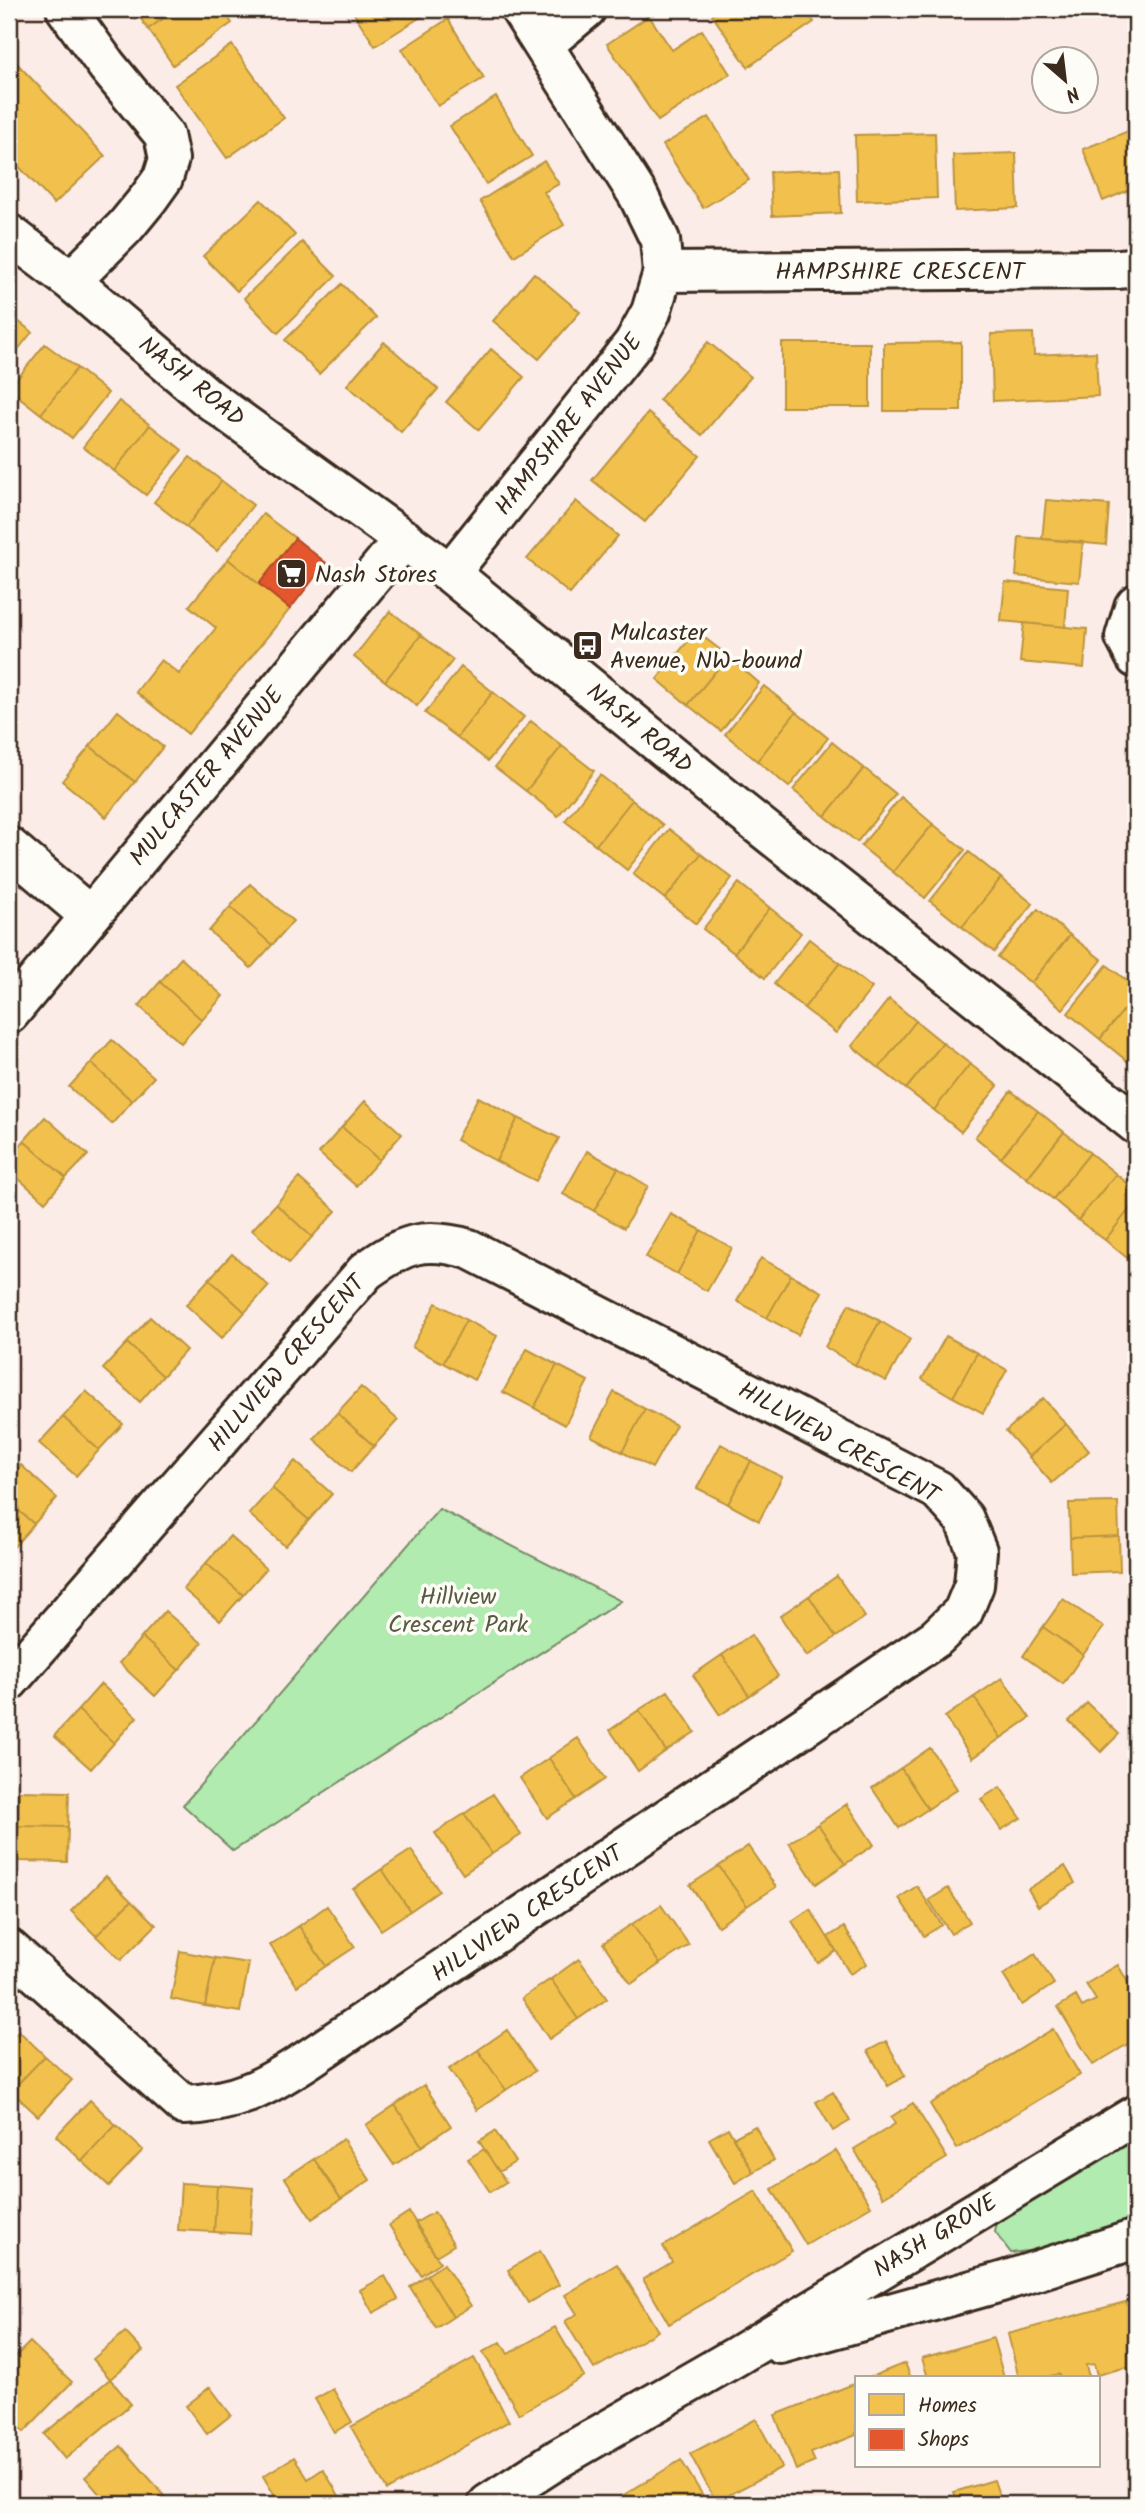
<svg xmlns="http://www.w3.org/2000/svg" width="1145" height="2513" viewBox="0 0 1145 2513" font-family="Kalam,sans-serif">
  <rect width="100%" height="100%" fill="#fcece8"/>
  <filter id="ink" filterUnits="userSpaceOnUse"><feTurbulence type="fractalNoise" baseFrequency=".0143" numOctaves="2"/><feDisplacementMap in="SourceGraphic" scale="14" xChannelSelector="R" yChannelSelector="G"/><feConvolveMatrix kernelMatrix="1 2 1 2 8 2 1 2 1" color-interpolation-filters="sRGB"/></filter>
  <g filter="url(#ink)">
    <path fill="#b1ebaf" stroke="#768a66" stroke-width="2" d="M 439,1509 L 621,1601 L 233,1851 L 183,1805 Z
      M 1136,2131 L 1136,2224 L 1075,2245 L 1011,2253 L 995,2232 L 998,2217 Z"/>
    <path fill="#f2c14e" stroke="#bb9440" stroke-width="2" d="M 134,9 L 177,9 L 148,29 Z
      M 177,9 L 222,9 L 232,23 L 173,65 L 148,29 Z
      M 351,9 L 424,9 L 427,13 L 375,46 Z
      M 721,9 L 805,9 L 814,22 L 748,67 L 712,15 Z
      M 649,16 L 672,50 L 702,30 L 730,74 L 658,121 L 607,44 Z
      M 448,19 L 484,78 L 438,106 L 402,49 Z
      M 232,45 L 284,118 L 227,158 L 175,85 Z
      M 9,55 L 105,156 L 54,204 L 9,156 Z
      M 496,97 L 532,156 L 486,184 L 450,126 Z
      M 709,117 L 749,180 L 703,208 L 663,145 Z
      M 1136,128 L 1136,187 L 1103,201 L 1083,149 Z
      M 935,133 L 937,198 L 857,201 L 855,135 Z
      M 1016,153 L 1018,208 L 955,211 L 953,155 Z
      M 544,161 L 559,184 L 544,192 L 564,225 L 514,256 L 480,201 Z
      M 839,169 L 841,213 L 772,216 L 770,172 Z
      M 261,200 L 295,235 L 237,291 L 203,256 Z
      M 302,242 L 336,276 L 278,333 L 244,298 Z
      M 534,273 L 580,312 L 539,359 L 493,321 Z
      M 342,284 L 376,318 L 319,374 L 285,340 Z
      M 9,314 L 32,332 L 9,361 Z
      M 1033,333 L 1034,355 L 1096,352 L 1098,396 L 993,401 L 991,334 Z
      M 384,342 L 438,389 L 401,432 L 347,385 Z
      M 708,342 L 751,377 L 702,435 L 659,400 Z
      M 961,342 L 961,411 L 884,411 L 884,343 Z
      M 782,343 L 870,343 L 870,407 L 782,407 Z
      M 45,344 L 77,368 L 41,414 L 9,389 Z
      M 491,349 L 524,377 L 479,430 L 446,402 Z
      M 77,368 L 108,393 L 72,438 L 41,414 Z
      M 119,401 L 150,425 L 114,471 L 83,447 Z
      M 648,413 L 700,456 L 645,522 L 592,480 Z
      M 150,425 L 182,450 L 146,495 L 114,471 Z
      M 190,457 L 222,481 L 186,527 L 154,502 Z
      M 222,481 L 253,505 L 217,551 L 186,527 Z
      M 1046,500 L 1109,505 L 1106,545 L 1042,539 Z
      M 576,501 L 618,536 L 570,594 L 527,559 Z
      M 263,514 L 295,538 L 259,584 L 228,559 Z
      M 1019,537 L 1083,542 L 1079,582 L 1016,576 Z
      M 228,559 L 290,609 L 188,734 L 136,692 L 161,660 L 179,674 L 216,628 L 189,606 Z
      M 1005,582 L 1068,588 L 1065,627 L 1001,621 Z
      M 390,611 L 421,635 L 385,681 L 354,657 Z
      M 1024,623 L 1087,629 L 1084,668 L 1020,662 Z
      M 696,631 L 728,656 L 688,705 L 657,679 Z
      M 421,635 L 453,660 L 417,706 L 385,681 Z
      M 728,656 L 759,683 L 721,731 L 688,705 Z
      M 461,667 L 493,692 L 457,737 L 425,713 Z
      M 764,686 L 796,712 L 757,761 L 725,734 Z
      M 493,692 L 524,717 L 488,761 L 457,737 Z
      M 118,711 L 163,747 L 135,782 L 90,746 Z
      M 796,712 L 828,738 L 789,787 L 757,761 Z
      M 531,721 L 562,746 L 526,791 L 495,767 Z
      M 832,742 L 864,768 L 825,816 L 793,790 Z
      M 90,746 L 135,782 L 106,817 L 62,781 Z
      M 562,746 L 594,771 L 558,816 L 526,791 Z
      M 864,768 L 896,794 L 857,842 L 825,816 Z
      M 600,775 L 632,800 L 596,845 L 565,821 Z
      M 901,797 L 933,824 L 893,872 L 861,846 Z
      M 632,800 L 663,825 L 627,870 L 596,845 Z
      M 933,824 L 965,850 L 925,898 L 893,872 Z
      M 669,829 L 701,854 L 665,899 L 633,874 Z
      M 969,852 L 1001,878 L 962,927 L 930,901 Z
      M 701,854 L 732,878 L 696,924 L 665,899 Z
      M 1001,878 L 1033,904 L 994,952 L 962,927 Z
      M 739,883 L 770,908 L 734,953 L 703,929 Z
      M 250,884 L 293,921 L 272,945 L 230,907 Z
      M 230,907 L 272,945 L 251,968 L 209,931 Z
      M 770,908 L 801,933 L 765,978 L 734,953 Z
      M 1038,909 L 1070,935 L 1031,983 L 998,957 Z
      M 1070,935 L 1102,960 L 1063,1009 L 1031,983 Z
      M 809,939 L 840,963 L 804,1008 L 774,984 Z
      M 181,958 L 223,996 L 202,1020 L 160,982 Z
      M 840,963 L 872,988 L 836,1033 L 804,1008 Z
      M 1107,965 L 1136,988 L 1136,995 L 1100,1039 L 1068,1013 Z
      M 160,982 L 202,1020 L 181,1043 L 139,1006 Z
      M 1136,995 L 1136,1060 L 1132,1065 L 1100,1039 Z
      M 889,999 L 916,1021 L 879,1068 L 852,1046 Z
      M 916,1021 L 943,1043 L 906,1089 L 879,1068 Z
      M 112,1040 L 154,1077 L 132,1101 L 91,1063 Z
      M 943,1043 L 970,1064 L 934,1110 L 906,1089 Z
      M 91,1063 L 132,1101 L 112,1124 L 69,1087 Z
      M 970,1064 L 998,1086 L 961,1132 L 934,1110 Z
      M 1011,1091 L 1038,1111 L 1001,1158 L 975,1137 Z
      M 478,1097 L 518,1118 L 496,1161 L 456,1140 Z
      M 365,1101 L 402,1134 L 379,1160 L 342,1127 Z
      M 1038,1111 L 1064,1132 L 1027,1178 L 1001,1158 Z
      M 45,1117 L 88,1155 L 66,1178 L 24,1141 Z
      M 518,1118 L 559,1138 L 536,1181 L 496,1161 Z
      M 342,1127 L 379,1160 L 356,1186 L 319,1153 Z
      M 1064,1132 L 1090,1153 L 1053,1199 L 1027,1178 Z
      M 24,1141 L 66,1178 L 45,1202 L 9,1170 L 9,1158 Z
      M 587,1151 L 618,1168 L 594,1211 L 563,1194 Z
      M 1090,1153 L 1116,1174 L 1078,1220 L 1053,1199 Z
      M 618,1168 L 648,1186 L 624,1228 L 594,1211 Z
      M 1116,1174 L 1136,1190 L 1136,1201 L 1105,1240 L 1078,1220 Z
      M 299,1178 L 336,1211 L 312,1237 L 276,1204 Z
      M 1136,1201 L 1136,1254 L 1131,1261 L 1105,1240 Z
      M 276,1204 L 312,1237 L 289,1263 L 252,1230 Z
      M 671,1214 L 701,1230 L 677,1274 L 646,1257 Z
      M 701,1230 L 732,1248 L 707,1291 L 677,1274 Z
      M 232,1254 L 269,1286 L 245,1312 L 209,1279 Z
      M 761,1258 L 791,1275 L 767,1318 L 737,1301 Z
      M 791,1275 L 822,1292 L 798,1335 L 767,1318 Z
      M 209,1279 L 245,1312 L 222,1338 L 186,1305 Z
      M 436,1303 L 466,1320 L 443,1363 L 412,1347 Z
      M 849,1304 L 880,1321 L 855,1365 L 825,1347 Z
      M 150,1317 L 186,1350 L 163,1376 L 127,1343 Z
      M 466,1320 L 497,1336 L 474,1380 L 443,1363 Z
      M 880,1321 L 910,1339 L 886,1381 L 855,1365 Z
      M 946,1336 L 977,1353 L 953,1397 L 922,1379 Z
      M 127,1343 L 163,1376 L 140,1402 L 103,1369 Z
      M 527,1349 L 557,1365 L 534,1408 L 503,1392 Z
      M 977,1353 L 1007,1370 L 983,1413 L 953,1397 Z
      M 557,1365 L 588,1381 L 565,1425 L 534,1408 Z
      M 361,1387 L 398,1420 L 374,1446 L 337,1413 Z
      M 86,1391 L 123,1424 L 99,1450 L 63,1417 Z
      M 614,1392 L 645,1409 L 622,1452 L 591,1436 Z
      M 1043,1398 L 1066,1424 L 1029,1457 L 1006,1431 Z
      M 645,1409 L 676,1425 L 652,1468 L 622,1452 Z
      M 337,1413 L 374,1446 L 351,1472 L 314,1439 Z
      M 63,1417 L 99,1450 L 76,1476 L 39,1443 Z
      M 1066,1424 L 1089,1451 L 1052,1483 L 1029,1457 Z
      M 721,1444 L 751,1461 L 728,1504 L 697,1488 Z
      M 295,1461 L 332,1494 L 309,1520 L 272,1488 Z
      M 751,1461 L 782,1477 L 759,1521 L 728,1504 Z
      M 21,1465 L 57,1498 L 34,1524 L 9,1502 L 9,1479 Z
      M 272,1488 L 309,1520 L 285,1546 L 249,1514 Z
      M 9,1502 L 34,1524 L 11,1550 L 9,1548 Z
      M 1118,1502 L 1119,1536 L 1070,1538 L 1069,1503 Z
      M 230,1536 L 266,1569 L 243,1595 L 206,1563 Z
      M 1119,1536 L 1120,1571 L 1071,1573 L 1070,1538 Z
      M 206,1563 L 243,1595 L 220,1621 L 183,1589 Z
      M 837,1576 L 865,1617 L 836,1637 L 809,1596 Z
      M 809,1596 L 836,1637 L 807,1656 L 780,1616 Z
      M 1063,1599 L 1104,1627 L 1083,1655 L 1043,1627 Z
      M 165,1611 L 202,1643 L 179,1670 L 142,1637 Z
      M 1043,1627 L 1083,1655 L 1063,1684 L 1023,1656 Z
      M 751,1635 L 778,1676 L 749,1696 L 722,1655 Z
      M 142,1637 L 179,1670 L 155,1696 L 119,1663 Z
      M 722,1655 L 749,1696 L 720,1715 L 693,1675 Z
      M 1002,1678 L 1030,1718 L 1001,1738 L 974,1697 Z
      M 101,1684 L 137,1717 L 114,1743 L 78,1710 Z
      M 668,1691 L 695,1732 L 666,1751 L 639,1710 Z
      M 974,1697 L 1001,1738 L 972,1758 L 945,1717 Z
      M 1087,1703 L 1119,1734 L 1101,1752 L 1069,1721 Z
      M 78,1710 L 114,1743 L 91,1769 L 54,1736 Z
      M 639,1710 L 666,1751 L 638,1771 L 610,1730 Z
      M 578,1738 L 605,1779 L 576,1799 L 549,1758 Z
      M 930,1748 L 957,1789 L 928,1809 L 901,1768 Z
      M 549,1758 L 576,1799 L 547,1818 L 520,1778 Z
      M 901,1768 L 928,1809 L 899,1828 L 872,1788 Z
      M 1000,1787 L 1021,1818 L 1001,1830 L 981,1799 Z
      M 19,1791 L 69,1792 L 68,1827 L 18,1826 Z
      M 493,1794 L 521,1835 L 492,1854 L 464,1814 Z
      M 847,1804 L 874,1845 L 845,1864 L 818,1824 Z
      M 464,1814 L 492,1854 L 463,1874 L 435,1833 Z
      M 818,1824 L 845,1864 L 816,1884 L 789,1843 Z
      M 18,1826 L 68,1827 L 67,1862 L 17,1861 Z
      M 748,1846 L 776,1887 L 747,1906 L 719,1866 Z
      M 411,1850 L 439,1891 L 410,1911 L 382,1869 Z
      M 719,1866 L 747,1906 L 718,1926 L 690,1885 Z
      M 1065,1866 L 1075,1883 L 1038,1906 L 1028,1889 Z
      M 382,1869 L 410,1911 L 381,1930 L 353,1889 Z
      M 106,1876 L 131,1901 L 96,1936 L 71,1911 Z
      M 917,1886 L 942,1925 L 924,1936 L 899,1898 Z
      M 948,1888 L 970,1922 L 951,1934 L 929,1900 Z
      M 131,1901 L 156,1925 L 121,1960 L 96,1936 Z
      M 661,1905 L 689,1945 L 660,1964 L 632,1924 Z
      M 327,1906 L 355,1947 L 326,1966 L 299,1926 Z
      M 810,1909 L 836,1951 L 818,1963 L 792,1921 Z
      M 632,1924 L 660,1964 L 631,1984 L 603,1943 Z
      M 299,1926 L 326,1966 L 297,1986 L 270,1945 Z
      M 844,1927 L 867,1964 L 850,1974 L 828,1937 Z
      M 180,1951 L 215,1958 L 205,2006 L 171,1999 Z
      M 1035,1954 L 1054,1984 L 1022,2005 L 1003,1975 Z
      M 215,1958 L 249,1963 L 240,2012 L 205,2006 Z
      M 579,1959 L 607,1999 L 578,2019 L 551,1979 Z
      M 1118,1965 L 1136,1996 L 1136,2039 L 1093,2065 L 1058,2007 L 1076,1996 L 1082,2007 L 1096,2000 L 1086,1984 Z
      M 551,1979 L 578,2019 L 549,2039 L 522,1998 Z
      M 1053,2029 L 1080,2075 L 957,2149 L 930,2104 Z
      M 507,2030 L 535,2071 L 506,2090 L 478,2050 Z
      M 19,2031 L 45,2056 L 11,2091 L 9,2089 L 9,2041 Z
      M 886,2041 L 905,2076 L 888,2086 L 868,2051 Z
      M 478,2050 L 506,2090 L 477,2110 L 449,2069 Z
      M 45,2056 L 72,2080 L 38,2116 L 11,2091 Z
      M 424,2085 L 451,2126 L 422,2146 L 395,2105 Z
      M 833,2092 L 850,2121 L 833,2131 L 816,2102 Z
      M 90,2100 L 116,2125 L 82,2161 L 56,2136 Z
      M 913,2103 L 947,2158 L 883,2197 L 854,2149 L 895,2124 L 891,2117 Z
      M 395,2105 L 422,2146 L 394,2165 L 366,2125 Z
      M 116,2125 L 143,2150 L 109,2186 L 82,2161 Z
      M 755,2126 L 774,2160 L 753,2172 L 733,2138 Z
      M 728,2128 L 753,2172 L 735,2183 L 709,2139 Z
      M 495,2131 L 515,2162 L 499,2172 L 479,2141 Z
      M 343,2139 L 370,2180 L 341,2199 L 314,2159 Z
      M 484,2149 L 506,2182 L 490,2192 L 468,2159 Z
      M 836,2150 L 871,2206 L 806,2245 L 772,2189 Z
      M 314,2159 L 341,2199 L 312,2219 L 285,2178 Z
      M 181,2183 L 217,2185 L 214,2232 L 178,2230 Z
      M 217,2185 L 253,2188 L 250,2234 L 214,2232 Z
      M 756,2191 L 792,2251 L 669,2324 L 643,2279 L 672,2262 L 663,2246 Z
      M 409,2212 L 440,2262 L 421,2275 L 389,2225 Z
      M 434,2212 L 454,2245 L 436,2256 L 415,2223 Z
      M 540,2251 L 559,2285 L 528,2303 L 508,2270 Z
      M 444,2264 L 471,2306 L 453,2317 L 427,2275 Z
      M 617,2264 L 658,2331 L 594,2369 L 565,2321 L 577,2314 L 565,2295 Z
      M 427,2275 L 453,2317 L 436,2328 L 410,2287 Z
      M 385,2276 L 398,2299 L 373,2313 L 360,2290 Z
      M 1136,2299 L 1136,2372 L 1129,2374 L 1127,2367 L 1097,2375 L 1094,2364 L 1086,2365 L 1089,2378 L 1060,2378 L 1059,2374 L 1041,2378 L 1019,2378 L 1008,2334 Z
      M 555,2327 L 584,2376 L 519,2414 L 483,2352 L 501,2342 L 508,2354 Z
      M 125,2332 L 143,2351 L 110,2379 L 93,2359 Z
      M 993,2338 L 1004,2378 L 928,2378 L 922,2358 Z
      M 30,2342 L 72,2382 L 24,2432 L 9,2418 L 9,2353 L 14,2358 Z
      M 474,2358 L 509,2421 L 387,2490 L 351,2427 Z
      M 905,2363 L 911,2378 L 868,2378 Z
      M 110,2379 L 131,2404 L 65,2459 L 44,2434 Z
      M 856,2383 L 856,2435 L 811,2453 L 815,2462 L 796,2470 L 775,2415 Z
      M 210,2387 L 231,2415 L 207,2434 L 186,2406 Z
      M 333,2389 L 352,2422 L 334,2432 L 315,2399 Z
      M 756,2419 L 782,2467 L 716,2502 L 690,2454 Z
      M 121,2446 L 172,2504 L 108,2504 L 85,2477 Z
      M 294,2457 L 308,2479 L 323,2469 L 344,2504 L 266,2504 L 276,2498 L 263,2476 Z
      M 681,2460 L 708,2504 L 609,2504 Z
      M 994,2480 L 1002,2504 L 958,2504 L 954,2492 Z
      M 195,2495 L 203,2504 L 184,2504 Z"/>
    <path fill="#e4572e" stroke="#b14a29" stroke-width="2" d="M 295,538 L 326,563 L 290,609 L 259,584 Z"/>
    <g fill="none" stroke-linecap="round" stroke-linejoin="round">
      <defs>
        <path id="minor" d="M 66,9 L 107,66 L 164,135 L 169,159 L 163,178 L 148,199 L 125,227 L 71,281
          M 544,44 L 586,9
          M 9,234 L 71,281 L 208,398 L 450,573 L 741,811 L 1136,1124
          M 663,272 L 1119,269 L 1136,267
          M 450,573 L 634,343 L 651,312 L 663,272 L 660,240 L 638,195 L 520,9
          M 1136,604 L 1134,607 L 1125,637 L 1136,658
          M 9,847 L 89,915
          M 9,1014 L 404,539
          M 9,1681 L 366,1271 C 404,1244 422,1236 469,1249 L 938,1490 L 964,1519 L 977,1551 L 974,1585 L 963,1612 L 936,1638 L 307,2060 C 264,2088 237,2103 184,2105 L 9,1949
          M 780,2344 L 1001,2282 L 1136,2239
          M 488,2504 L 561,2457 L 735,2357 L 1136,2115"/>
      </defs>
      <use href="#minor" stroke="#3b2a1e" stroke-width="44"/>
      <use href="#minor" stroke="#fdfcf7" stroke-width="38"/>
    </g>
  </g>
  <defs>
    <symbol id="supermarket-square" viewBox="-11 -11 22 22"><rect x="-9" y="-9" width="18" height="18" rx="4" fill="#3b2a1e" stroke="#fdfcf7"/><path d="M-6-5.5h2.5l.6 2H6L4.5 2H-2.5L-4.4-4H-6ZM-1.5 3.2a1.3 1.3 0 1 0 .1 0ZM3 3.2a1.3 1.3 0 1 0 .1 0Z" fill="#fff"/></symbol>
    <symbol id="bus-square" viewBox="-11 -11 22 22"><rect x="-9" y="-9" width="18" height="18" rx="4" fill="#3b2a1e" stroke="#fdfcf7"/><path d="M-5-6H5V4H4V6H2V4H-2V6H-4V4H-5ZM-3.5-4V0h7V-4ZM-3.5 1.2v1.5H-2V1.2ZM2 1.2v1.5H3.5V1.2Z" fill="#fff"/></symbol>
  </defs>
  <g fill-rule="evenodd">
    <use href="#supermarket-square" x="274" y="556" width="35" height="35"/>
    <use href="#bus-square" x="570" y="628" width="35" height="35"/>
  </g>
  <g text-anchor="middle" stroke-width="7" stroke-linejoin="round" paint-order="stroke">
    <g font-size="24" fill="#3b2a1e" stroke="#fdfcf7">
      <text x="900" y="279">HAMPSHIRE CRESCENT</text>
      <text transform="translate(192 381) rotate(39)" y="8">NASH ROAD</text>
      <text transform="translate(568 424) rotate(-52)" y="8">HAMPSHIRE AVENUE</text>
      <text transform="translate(640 728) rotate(39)" y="8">NASH ROAD</text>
      <text transform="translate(206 776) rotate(-50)" y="8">MULCASTER AVENUE</text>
      <text transform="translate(286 1363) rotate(-49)" y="8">HILLVIEW CRESCENT</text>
      <text transform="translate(839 1442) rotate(29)" y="8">HILLVIEW CRESCENT</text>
      <text transform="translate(527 1913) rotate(-34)" y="8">HILLVIEW CRESCENT</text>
      <text transform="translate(935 2235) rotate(-31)" y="8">NASH GROVE</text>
    </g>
    <g font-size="24" fill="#3b2a1e" stroke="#fdfcf7" text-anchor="start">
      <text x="315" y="582">Nash Stores</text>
      <text x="610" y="640">Mulcaster<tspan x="610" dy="28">Avenue, NW-bound</tspan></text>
    </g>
    <g font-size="24" fill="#585a42" stroke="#fdfcf7">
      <text x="458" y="1604">Hillview<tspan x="458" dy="28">Crescent Park</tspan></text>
    </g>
  </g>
  <rect width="1145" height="2513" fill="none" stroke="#fdfcf7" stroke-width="35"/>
  <rect x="18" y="18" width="1110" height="2478" fill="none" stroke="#3b2a1e" stroke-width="2.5" filter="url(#ink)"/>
  <rect x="855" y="2376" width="245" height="91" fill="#fdfcf7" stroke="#afa8a0" stroke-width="2"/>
  <rect x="869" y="2394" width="35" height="21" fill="#f2c14e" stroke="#afa8a0" stroke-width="2"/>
  <text x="918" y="2412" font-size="21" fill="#3b2a1e">Homes</text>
  <rect x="869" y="2429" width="35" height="21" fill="#e4572e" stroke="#afa8a0" stroke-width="2"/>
  <text x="918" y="2446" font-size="21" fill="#3b2a1e">Shops</text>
  <g transform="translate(1065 80) rotate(152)"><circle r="33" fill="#fdfcf7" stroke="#afa8a0" stroke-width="2"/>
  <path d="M0-5L12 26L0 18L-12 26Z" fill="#3b2a1e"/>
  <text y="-10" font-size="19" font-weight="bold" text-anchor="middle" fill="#3b2a1e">N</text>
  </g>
</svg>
